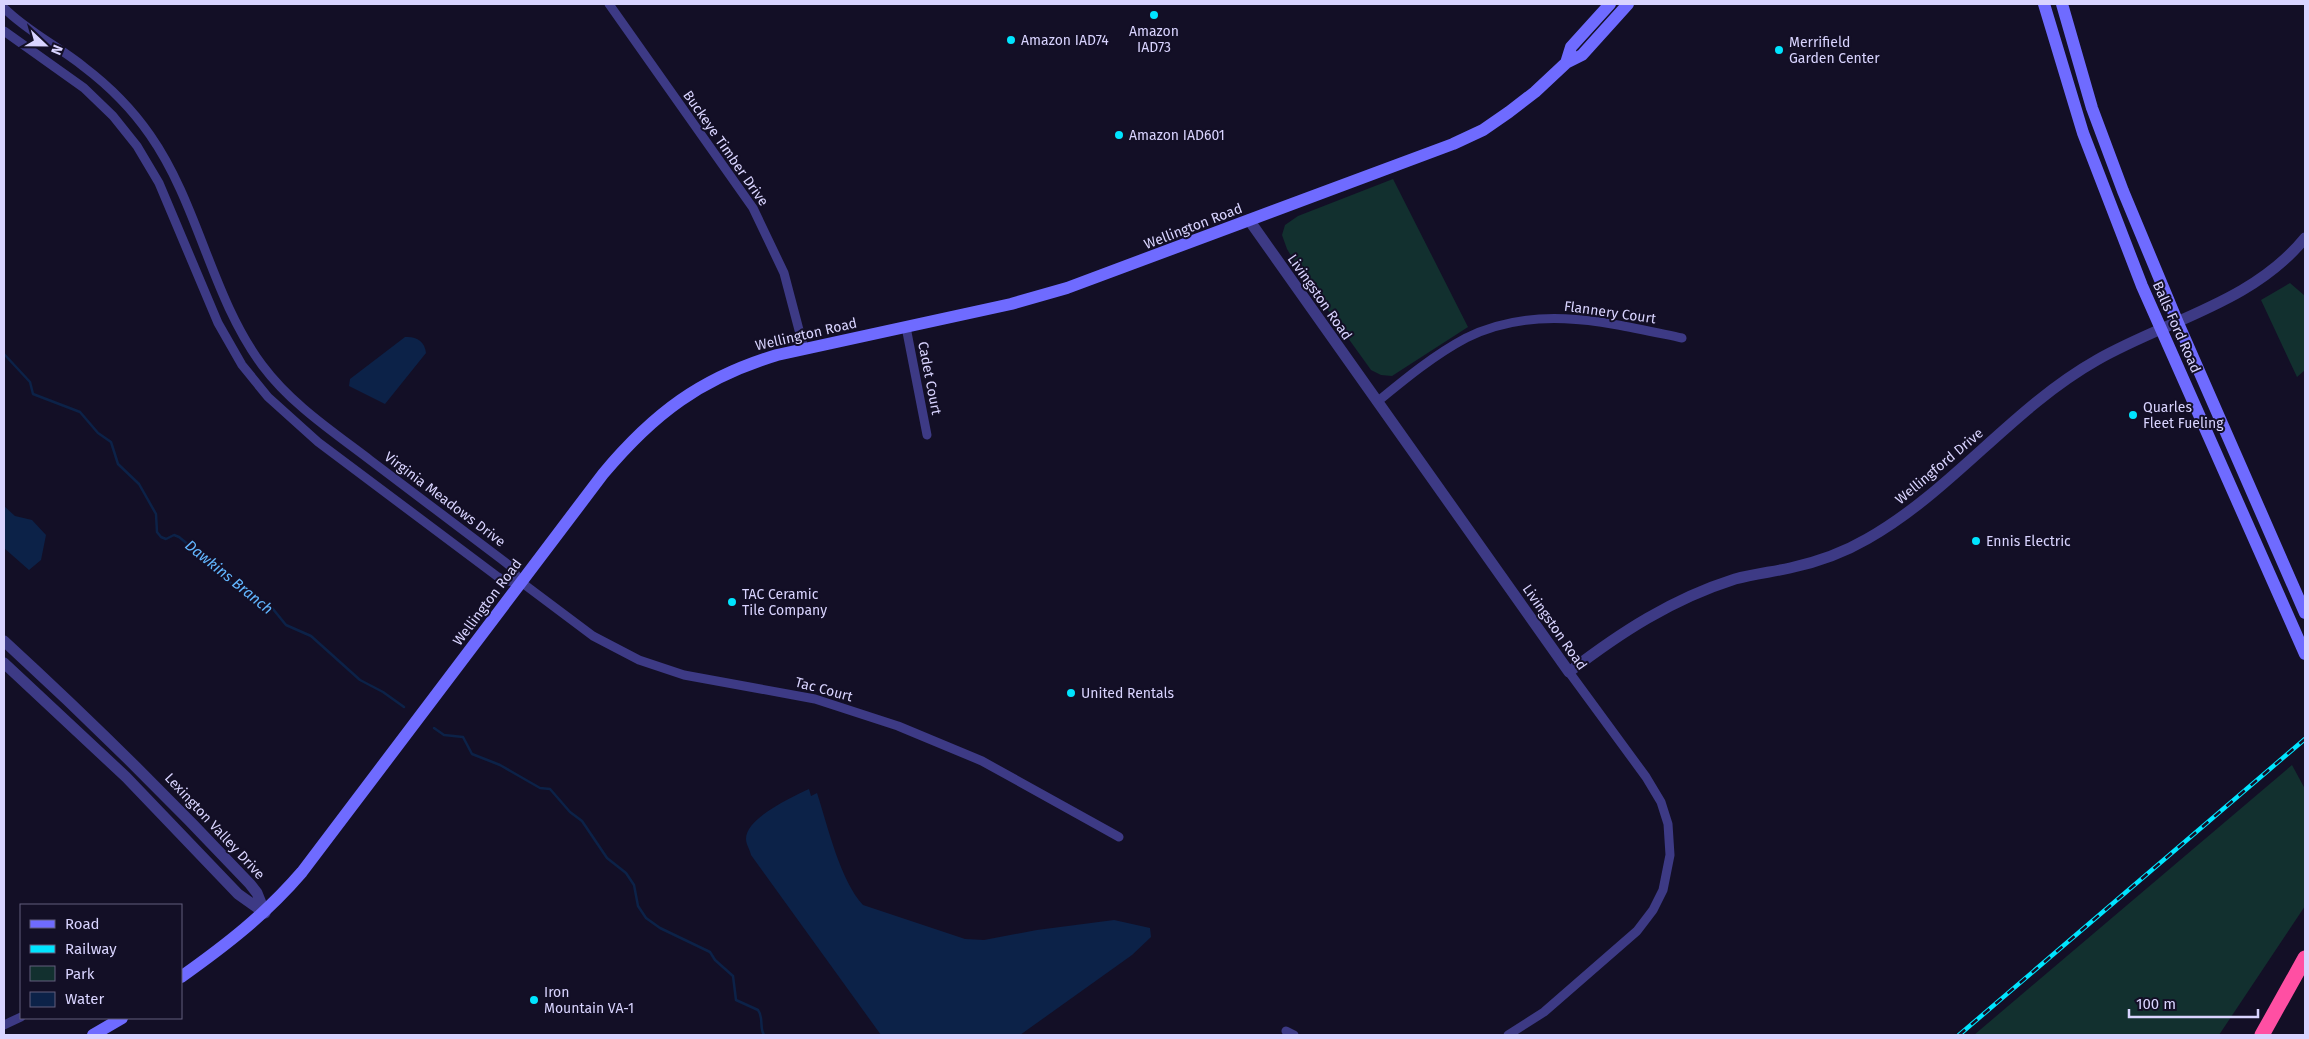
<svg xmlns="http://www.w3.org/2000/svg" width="2309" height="1039" viewBox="0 0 2309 1039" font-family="'Fira Sans',sans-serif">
  <rect width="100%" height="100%" fill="#130f26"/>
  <path fill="#12302f" d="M 1393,179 L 1468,327 L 1392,376 L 1381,375 L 1371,370 L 1302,274 L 1287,249 L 1282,235 L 1285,225 L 1298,216 Z
    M 2290,283 L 2305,296 L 2305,370 L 2297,377 L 2261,300 Z
    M 2292,765 L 2305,789 L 2305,906 L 2219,1035 L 1974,1035 Z"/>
  <path fill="#0c2248" d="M 405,337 C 416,336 425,341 426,353 L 385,404 L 349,386 L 350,379 Z
    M 4,506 L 15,516 L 32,520 L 46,535 L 41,560 L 29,570 L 4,548 Z
    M 809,789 L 811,796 L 817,793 C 828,827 840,880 863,905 L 965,939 L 984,940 L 1037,930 L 1114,920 L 1150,928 L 1151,937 L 1132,955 L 1020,1035 L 881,1035 L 751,855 C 750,850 746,844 746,839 C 746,818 792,797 809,789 Z"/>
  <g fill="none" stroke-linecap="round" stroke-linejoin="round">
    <path stroke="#0c2248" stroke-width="2.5" d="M 4,354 L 30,382 L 33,394 L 80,412 L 98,433 L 111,442 L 118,464 L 139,484 L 156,514 L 157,532 L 161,537 L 166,539 L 174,535 L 179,537 L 200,554 L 206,563 L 241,591 L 255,596 L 273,609 L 286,625 L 311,636 L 360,680 L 383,692 L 404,707
      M 434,728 L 444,735 L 463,737 L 472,754 L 500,765 L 540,788 L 550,789 L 570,812 L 582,821 L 607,858 L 626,873 L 634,885 L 638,906 L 646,918 L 660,928 L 710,952 L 715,960 L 733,976 L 736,1000 L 758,1010 C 764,1018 759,1027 764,1035"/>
    <path stroke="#3d3a85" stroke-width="9" d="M 609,4 L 753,208 L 784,273 L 804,349
      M 4,8 C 28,32 58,46 84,67 C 109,86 132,109 150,135 C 199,205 211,296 262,365 C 291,404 332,431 370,460 C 414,493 457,526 501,559 L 510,566 L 521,582 L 593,636 L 639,660 L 684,675 L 815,699 L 898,726 L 982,761 L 1119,837
      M 4,31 L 84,88 L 113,116 L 137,146 L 159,183 L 218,323 L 242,365 L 268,397 L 318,442 L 498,577 L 505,581 L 521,582
      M 906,327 L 927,435
      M 1377,402 C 1405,379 1434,355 1466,338 C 1536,303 1610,323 1682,338
      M 4,1025 L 21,1017
      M 1286,1031 L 1294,1035
      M 1508,1035 L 1544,1012 L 1637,931 L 1653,910 L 1663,890 L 1670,855 L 1668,824 L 1661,802 L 1646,777 L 1569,672"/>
    <path stroke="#3d3a85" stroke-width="11" d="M 1249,220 L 1569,672 C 1621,632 1672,599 1735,579 C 1753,574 1772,572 1790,568 C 1818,562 1843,553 1867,539 C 1952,491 2012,408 2097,360 C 2167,320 2252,303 2305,238
      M 4,641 C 89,719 171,800 250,884 L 257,893 L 265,913
      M 4,663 L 126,777 L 238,894 L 265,913"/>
    <path stroke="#6f6bff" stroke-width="12" d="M 2044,4 L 2083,133 L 2142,286 L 2305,654
      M 2062,4 L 2092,108 L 2123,191 L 2178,323 L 2305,613
      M 1566,63 L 1571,47 L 1610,4
      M 181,977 C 226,945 265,915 302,872 L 603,474 C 654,413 701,378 777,355 L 1011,304 L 1067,288 L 1453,144 L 1483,130 L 1509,112 L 1535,92 L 1566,63 L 1582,55 L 1628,4
      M 93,1035 L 122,1018"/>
    <path stroke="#ff4fa3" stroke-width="15" d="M 2262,1035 L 2305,958"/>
    <defs>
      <path id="rail" d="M 1959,1035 L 2305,739"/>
    </defs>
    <use href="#rail" stroke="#00e5ff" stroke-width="4.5"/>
    <use href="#rail" stroke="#130f26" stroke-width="2.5" stroke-dasharray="8" stroke-linecap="butt"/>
  </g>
  <g fill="#00e5ff" stroke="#130f26" stroke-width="2">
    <circle cx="1154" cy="15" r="5"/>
    <circle cx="1011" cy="40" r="5"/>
    <circle cx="1779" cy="50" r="5"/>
    <circle cx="1119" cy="135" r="5"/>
    <circle cx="2133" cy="415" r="5"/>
    <circle cx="1976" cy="541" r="5"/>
    <circle cx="732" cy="602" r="5"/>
    <circle cx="1071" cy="693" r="5"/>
    <circle cx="534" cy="1000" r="5"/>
  </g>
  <g text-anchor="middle" stroke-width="4" stroke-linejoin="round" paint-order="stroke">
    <g font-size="14" fill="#d9d4ff" stroke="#130f26" text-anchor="start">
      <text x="1154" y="36" text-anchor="middle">Amazon<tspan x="1154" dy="16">IAD73</tspan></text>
      <text x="1021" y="45">Amazon IAD74</text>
      <text x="1789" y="47">Merrifield<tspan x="1789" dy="16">Garden Center</tspan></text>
      <text x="1129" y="140">Amazon IAD601</text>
      <text x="2143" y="412">Quarles<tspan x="2143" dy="16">Fleet Fueling</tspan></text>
      <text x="1986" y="546">Ennis Electric</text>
      <text x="742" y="599">TAC Ceramic<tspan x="742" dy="16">Tile Company</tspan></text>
      <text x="1081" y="698">United Rentals</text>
      <text x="544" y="997">Iron<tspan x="544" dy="16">Mountain VA-1</tspan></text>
    </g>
    <g font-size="14" fill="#d9d4ff" stroke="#130f26">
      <text transform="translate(726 148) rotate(55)" y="5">Buckeye Timber Drive</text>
      <text transform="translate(1193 226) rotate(-21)" y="5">Wellington Road</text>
      <text transform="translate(1320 297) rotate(55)" y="5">Livingston Road</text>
      <text transform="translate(1610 312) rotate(8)" y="5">Flannery Court</text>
      <text transform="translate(2177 327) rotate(66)" y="5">Balls Ford Road</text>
      <text transform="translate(806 334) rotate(-13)" y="5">Wellington Road</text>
      <text transform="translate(930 378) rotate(79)" y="5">Cadet Court</text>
      <text transform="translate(1939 466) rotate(-40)" y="5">Wellingford Drive</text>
      <text transform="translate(445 499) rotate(37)" y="5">Virginia Meadows Drive</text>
      <text transform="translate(487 602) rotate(-53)" y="5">Wellington Road</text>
      <text transform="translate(1555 627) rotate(55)" y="5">Livingston Road</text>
      <text transform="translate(824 689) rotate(15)" y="5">Tac Court</text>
      <text transform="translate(215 826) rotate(47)" y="5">Lexington Valley Drive</text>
    </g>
    <g font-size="15" font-style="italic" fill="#62b6ff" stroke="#130f26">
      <text transform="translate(229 577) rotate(39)" y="5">Dawkins Branch</text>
    </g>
  </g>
  <rect width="2309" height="1039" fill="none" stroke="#d9d4ff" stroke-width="10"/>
  <rect x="20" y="904" width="162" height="115" fill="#130f26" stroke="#625e7d"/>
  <rect x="30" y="920" width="25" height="8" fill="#6f6bff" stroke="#625e7d"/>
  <text x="65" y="929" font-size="15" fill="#d9d4ff">Road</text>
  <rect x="30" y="945" width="25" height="8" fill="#00e5ff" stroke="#625e7d"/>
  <text x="65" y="954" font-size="15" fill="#d9d4ff">Railway</text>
  <rect x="30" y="966" width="25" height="15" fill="#12302f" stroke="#625e7d"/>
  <text x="65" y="979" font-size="15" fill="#d9d4ff">Park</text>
  <rect x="30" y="992" width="25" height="15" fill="#0c2248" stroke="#625e7d"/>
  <text x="65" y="1004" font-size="15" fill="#d9d4ff">Water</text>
  <g transform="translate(45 45) rotate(112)" stroke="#130f26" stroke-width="4" paint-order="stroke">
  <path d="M0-4L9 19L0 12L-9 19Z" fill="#d9d4ff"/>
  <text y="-8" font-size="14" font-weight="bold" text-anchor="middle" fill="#d9d4ff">N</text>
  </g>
  <path d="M2129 1009v8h129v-8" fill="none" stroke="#d9d4ff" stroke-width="2.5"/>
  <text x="2136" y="1009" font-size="15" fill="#d9d4ff" stroke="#130f26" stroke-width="4" paint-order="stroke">100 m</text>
</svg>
